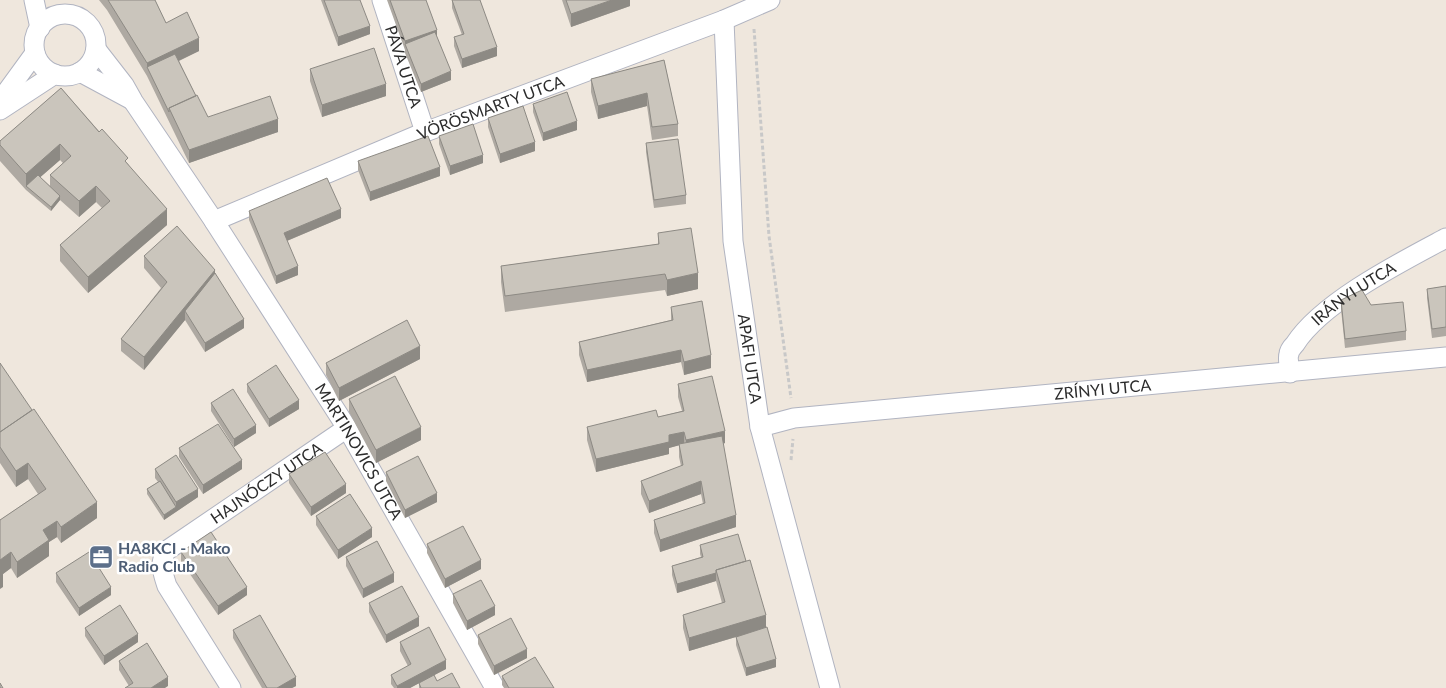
<svg xmlns="http://www.w3.org/2000/svg" width="1446" height="688" viewBox="0 0 1446 688" font-family="Lato,sans-serif">
  <rect width="100%" height="100%" fill="#efe7dd"/>
  <g fill="none" stroke-linecap="round" stroke-linejoin="round">
    <defs>
      <g id="minor">
        <path d="M 34,0 L 40,28"/>
        <path id="s1" d="M 382,0 L 425,132"/>
        <circle cx="65" cy="45" r="31"/>
        <path id="s2" d="M 724,20 L 733,241 L 760,427 L 830,688"/>
        <path id="s3" d="M 96,49 L 124,85 L 133,101 L 214,221 L 347,428 L 495,688"/>
        <path d="M 80,72 L 132,100"/>
        <path d="M 0,101 L 35,53"/>
        <path d="M 0,110 L 55,74"/>
        <path id="s4" d="M 214,221 L 425,132 L 724,20 L 770,0"/>
        <path id="s5" d="M 1290,373 C 1290,367 1287,359 1289,354 C 1289,351 1293,346 1295,344 C 1322,302 1401,262 1446,238"/>
        <path id="s6" d="M 760,427 L 794,418 L 1446,357"/>
        <path id="s7" d="M 231,688 L 167,586 C 163,574 159,563 166,551 L 347,428"/>
      </g>
    </defs>
    <use href="#minor" stroke="#b1b4c1" stroke-width="21"/>
    <path stroke="#c8c8c8" stroke-width="3" stroke-dasharray="4 2.5" stroke-linecap="butt" d="M 754,29 L 769,236 L 791,398
      M 791,460 L 793,439"/>
    <use href="#minor" stroke="#fff" stroke-width="19"/>
  </g>
  <path fill="#aea9a2" fill-rule="evenodd" d="M 99,0 L 155,0 L 166,23 L 199,51 L 179,61 L 196,96 L 208,117 L 278,132 L 189,163 L 147,76 L 107,10 Z
    M 321,0 L 360,0 L 370,34 L 338,46 Z
    M 387,0 L 426,0 L 437,37 L 451,80 L 421,92 L 405,53 L 405,50 Z
    M 452,0 L 480,0 L 497,56 L 462,68 L 454,46 L 454,37 L 462,35 L 452,8 Z
    M 562,0 L 630,0 L 630,6 L 571,27 Z
    M 664,60 L 678,124 L 678,136 L 652,140 L 647,106 L 598,119 L 591,92 L 591,79 Z
    M 310,69 L 386,96 L 322,117 L 310,81 Z
    M 61,88 L 128,164 L 167,225 L 88,293 L 60,261 L 60,245 L 102,208 L 96,202 L 79,217 L 60,200 L 51,211 L 26,190 L 0,161 L 0,141 ZM 60,160 L 63,163 L 50,175 L 50,186 L 40,177 Z
    M 533,104 L 577,130 L 543,141 L 533,112 Z
    M 488,118 L 535,151 L 500,163 L 488,127 Z
    M 439,136 L 483,163 L 450,175 L 439,144 Z
    M 646,143 L 686,195 L 686,204 L 654,208 L 646,152 Z
    M 358,161 L 440,176 L 370,201 L 358,170 Z
    M 249,211 L 341,218 L 287,241 L 298,275 L 276,284 L 249,220 Z
    M 658,233 L 698,289 L 667,296 L 665,290 L 505,312 L 501,282 L 501,266 L 658,244 Z
    M 144,256 L 215,273 L 244,328 L 205,352 L 185,320 L 144,370 L 121,351 L 121,339 L 161,288 L 144,268 Z
    M 1446,286 L 1446,336 L 1432,338 L 1427,298 L 1427,289 Z
    M 1341,300 L 1371,305 L 1406,331 L 1406,340 L 1345,348 L 1341,309 Z
    M 671,307 L 711,368 L 684,375 L 681,362 L 587,382 L 579,355 L 579,342 L 671,320 Z
    M 420,359 L 339,401 L 326,375 L 326,363 Z
    M 0,363 L 97,518 L 61,543 L 57,537 L 49,542 L 49,556 L 17,578 L 11,568 L 3,574 L 3,587 L 0,520 L 38,494 L 28,479 L 16,487 L 0,463 Z
    M 247,384 L 299,409 L 269,427 L 247,392 Z
    M 678,384 L 725,443 L 723,444 L 736,527 L 660,552 L 654,533 L 654,520 L 703,504 L 701,494 L 649,513 L 641,494 L 641,481 L 681,466 L 679,457 L 679,445 L 669,448 L 669,454 L 596,472 L 587,440 L 587,427 L 658,417 L 682,411 L 678,397 Z
    M 349,399 L 421,440 L 376,463 L 349,412 Z
    M 211,403 L 256,433 L 234,447 L 211,411 Z
    M 179,448 L 242,469 L 203,494 L 179,457 Z
    M 155,469 L 198,497 L 164,520 L 147,494 L 147,489 L 158,482 L 155,478 Z
    M 386,472 L 437,502 L 405,518 L 386,481 Z
    M 289,474 L 346,493 L 311,516 L 289,483 Z
    M 316,516 L 372,537 L 338,559 L 316,525 Z
    M 427,544 L 481,569 L 445,588 L 427,553 Z
    M 700,545 L 766,628 L 776,667 L 746,676 L 736,645 L 736,637 L 689,651 L 683,628 L 683,615 L 722,603 L 716,581 L 677,593 L 672,575 L 672,566 L 701,557 L 700,554 Z
    M 181,552 L 247,595 L 218,615 L 181,561 Z
    M 346,557 L 394,582 L 363,598 L 346,566 Z
    M 56,573 L 111,595 L 79,616 L 56,582 Z
    M 453,594 L 495,615 L 467,630 L 453,603 Z
    M 369,603 L 419,626 L 386,643 L 369,612 Z
    M 85,628 L 138,642 L 104,665 L 85,636 Z
    M 233,630 L 296,686 L 292,688 L 262,688 L 233,638 Z
    M 478,635 L 527,658 L 494,675 L 478,644 Z
    M 400,642 L 446,669 L 434,675 L 437,681 L 460,688 L 419,688 L 419,683 L 410,688 L 394,688 L 391,684 L 391,675 L 408,666 L 400,651 Z
    M 119,661 L 168,686 L 129,686 L 119,670 Z
    M 502,676 L 554,688 L 504,688 L 502,685 Z"/>
  <path fill="#8d8a84" d="M 612,0 L 630,0 L 630,6 L 571,27 L 571,14 Z
    M 370,26 L 370,34 L 338,46 L 338,37 Z
    M 437,30 L 437,38 L 405,44 L 405,41 Z
    M 199,38 L 199,51 L 151,74 L 147,67 L 147,63 Z
    M 497,47 L 497,56 L 462,68 L 462,59 Z
    M 451,71 L 451,80 L 421,92 L 421,84 Z
    M 386,84 L 386,96 L 322,117 L 322,105 Z
    M 647,93 L 647,106 L 598,119 L 598,106 Z
    M 278,119 L 278,132 L 189,163 L 189,150 Z
    M 577,121 L 577,130 L 543,141 L 543,133 Z
    M 535,142 L 535,151 L 500,163 L 500,154 Z
    M 60,144 L 60,160 L 28,188 L 26,186 L 26,174 Z
    M 483,155 L 483,163 L 450,175 L 450,166 Z
    M 440,167 L 440,176 L 370,201 L 370,192 Z
    M 96,186 L 96,202 L 79,217 L 79,201 Z
    M 60,196 L 60,200 L 51,211 L 51,207 Z
    M 167,209 L 167,225 L 88,293 L 88,277 Z
    M 341,209 L 341,218 L 284,242 L 284,233 Z
    M 298,266 L 298,275 L 276,284 L 276,276 Z
    M 215,270 L 215,282 L 185,311 L 185,320 L 144,370 L 144,357 Z
    M 698,273 L 698,289 L 667,296 L 667,280 Z
    M 244,319 L 244,328 L 205,352 L 205,343 Z
    M 420,346 L 420,359 L 339,401 L 339,388 Z
    M 681,350 L 681,362 L 587,382 L 587,370 Z
    M 711,355 L 711,368 L 684,375 L 684,362 Z
    M 299,400 L 299,409 L 269,427 L 269,419 Z
    M 256,425 L 256,433 L 234,447 L 234,439 Z
    M 421,427 L 421,440 L 376,463 L 376,450 Z
    M 725,431 L 725,443 L 686,452 L 686,440 Z
    M 684,432 L 684,444 L 669,448 L 669,454 L 596,472 L 596,459 L 669,435 Z
    M 242,460 L 242,469 L 203,494 L 203,485 Z
    M 28,463 L 28,479 L 16,487 L 16,471 Z
    M 701,481 L 701,494 L 649,513 L 649,501 Z
    M 346,484 L 346,493 L 311,516 L 311,507 Z
    M 198,489 L 198,497 L 164,520 L 164,515 L 176,507 L 176,502 Z
    M 437,493 L 437,502 L 405,518 L 405,510 Z
    M 97,502 L 97,518 L 61,543 L 61,527 Z
    M 736,515 L 736,527 L 660,552 L 660,540 Z
    M 57,521 L 57,537 L 49,542 L 49,556 L 17,578 L 17,562 L 43,530 Z
    M 372,528 L 372,537 L 338,559 L 338,550 Z
    M 11,552 L 11,568 L 3,574 L 3,587 L 0,589 L 0,560 Z
    M 481,560 L 481,569 L 445,588 L 445,579 Z
    M 394,573 L 394,582 L 363,598 L 363,589 Z
    M 716,573 L 716,581 L 677,593 L 677,584 Z
    M 111,587 L 111,595 L 79,616 L 79,608 Z
    M 247,587 L 247,595 L 218,615 L 218,606 Z
    M 495,606 L 495,615 L 467,630 L 467,621 Z
    M 766,615 L 766,628 L 689,651 L 689,638 Z
    M 419,617 L 419,626 L 386,643 L 386,635 Z
    M 138,634 L 138,642 L 104,665 L 104,656 Z
    M 527,649 L 527,658 L 494,675 L 494,666 Z
    M 776,659 L 776,667 L 746,676 L 746,668 Z
    M 446,660 L 446,669 L 410,688 L 397,688 L 397,686 Z
    M 168,677 L 168,686 L 165,688 L 151,688 Z
    M 296,677 L 296,686 L 292,688 L 277,688 Z"/>
  <path fill="#cac5bc" stroke="#8d8a84" d="M 108,0 L 155,0 L 166,23 L 187,12 L 199,38 L 147,63 Z
    M 324,0 L 360,0 L 370,26 L 338,37 Z
    M 390,0 L 426,0 L 437,30 L 405,41 Z
    M 452,0 L 480,0 L 497,47 L 462,59 L 454,37 L 464,34 Z
    M 566,0 L 612,0 L 571,14 Z
    M 435,32 L 451,71 L 421,84 L 405,44 Z
    M 374,48 L 386,84 L 322,105 L 310,69 Z
    M 175,54 L 196,96 L 169,108 L 169,112 L 147,67 Z
    M 664,60 L 678,124 L 652,127 L 647,93 L 598,106 L 591,79 Z
    M 61,88 L 99,132 L 102,129 L 128,158 L 125,161 L 167,209 L 88,277 L 60,245 L 110,201 L 96,186 L 79,201 L 50,175 L 71,156 L 60,144 L 26,174 L 0,145 L 0,141 Z
    M 567,92 L 577,121 L 543,133 L 533,104 Z
    M 197,95 L 208,117 L 270,96 L 278,119 L 189,150 L 169,108 Z
    M 523,106 L 535,142 L 500,154 L 488,118 Z
    M 473,124 L 483,155 L 450,166 L 439,136 Z
    M 428,136 L 440,167 L 370,192 L 358,161 Z
    M 678,139 L 686,195 L 654,200 L 646,143 Z
    M 38,175 L 60,196 L 51,207 L 26,186 Z
    M 327,178 L 341,209 L 284,233 L 298,266 L 276,276 L 249,211 Z
    M 177,226 L 215,270 L 144,357 L 121,339 L 167,282 L 144,256 Z
    M 691,228 L 698,273 L 667,280 L 665,274 L 505,296 L 501,266 L 659,244 L 658,233 Z
    M 215,273 L 244,319 L 205,343 L 185,311 Z
    M 1446,286 L 1446,327 L 1432,329 L 1427,289 Z
    M 1362,290 L 1371,305 L 1403,302 L 1406,331 L 1345,339 L 1341,300 Z
    M 702,301 L 711,355 L 684,362 L 681,350 L 587,370 L 579,342 L 673,320 L 671,307 Z
    M 407,320 L 420,346 L 339,388 L 326,363 Z
    M 0,363 L 32,410 L 0,432 Z
    M 276,365 L 299,400 L 269,419 L 247,384 Z
    M 395,376 L 421,427 L 376,450 L 349,399 Z
    M 712,376 L 725,431 L 686,440 L 684,432 L 669,435 L 669,442 L 596,459 L 587,427 L 656,410 L 658,417 L 684,411 L 678,384 Z
    M 233,389 L 256,425 L 234,439 L 211,403 Z
    M 34,409 L 97,502 L 61,527 L 57,521 L 43,530 L 49,540 L 17,562 L 11,552 L 0,560 L 0,520 L 46,489 L 28,463 L 16,471 L 0,447 L 0,432 Z
    M 218,424 L 242,460 L 203,485 L 179,448 Z
    M 722,436 L 736,515 L 660,540 L 654,520 L 705,503 L 701,481 L 649,501 L 641,481 L 683,465 L 679,444 Z
    M 325,452 L 346,484 L 311,507 L 289,474 Z
    M 176,455 L 198,489 L 176,502 L 155,469 Z
    M 418,456 L 437,493 L 405,510 L 386,472 Z
    M 160,481 L 176,507 L 164,515 L 147,489 Z
    M 350,494 L 372,528 L 338,550 L 316,516 Z
    M 463,526 L 481,560 L 445,579 L 427,544 Z
    M 211,532 L 247,587 L 218,606 L 181,552 Z
    M 738,534 L 746,561 L 716,570 L 716,573 L 677,584 L 672,566 L 703,557 L 700,545 Z
    M 377,541 L 394,573 L 363,589 L 346,557 Z
    M 89,552 L 111,587 L 79,608 L 56,573 Z
    M 750,560 L 766,615 L 689,638 L 683,615 L 725,602 L 716,570 Z
    M 481,580 L 495,606 L 467,621 L 453,594 Z
    M 402,586 L 419,617 L 386,635 L 369,603 Z
    M 120,605 L 138,634 L 104,656 L 85,628 Z
    M 260,615 L 296,677 L 277,688 L 267,688 L 233,630 Z
    M 511,618 L 527,649 L 494,666 L 478,635 Z
    M 429,627 L 446,660 L 397,686 L 391,675 L 411,664 L 400,642 Z
    M 767,627 L 776,659 L 746,668 L 736,637 Z
    M 147,643 L 168,677 L 151,688 L 125,688 L 133,683 L 119,661 Z
    M 535,657 L 554,688 L 509,688 L 502,676 Z
    M 452,673 L 460,688 L 421,688 L 419,683 L 434,675 L 437,681 Z
    M 0,683 L 3,688 L 0,688 Z"/>
  <defs>
    <symbol id="office-square" viewBox="-11 -11 22 22"><rect x="-9" y="-9" width="18" height="18" rx="4" fill="#5c6f8a" stroke="#fff"/><path d="M-6-3h4V-5.5h4V-3h4V5H-6ZM-1-4.5V-3h2v-1.5ZM-6 0V1H6V0Z" fill="#fff"/></symbol>
  </defs>
  <g fill-rule="evenodd">
    <use href="#office-square" x="87" y="543" width="28" height="28"/>
  </g>
  <g text-anchor="middle" stroke-width="5" stroke-linejoin="round" paint-order="stroke">
    <g font-size="16" fill="#2c2c2c" stroke="#fff">
      <text dy="6" stroke="none"><textPath href="#s1" startOffset="70">PÁVA UTCA</textPath></text>
      <text dy="6" stroke="none"><textPath href="#s4" startOffset="299">VÖRÖSMARTY UTCA</textPath></text>
      <text dy="6" stroke="none"><textPath href="#s5" startOffset="109">IRÁNYI UTCA</textPath></text>
      <text dy="6" stroke="none"><textPath href="#s2" startOffset="340">APAFI UTCA</textPath></text>
      <text dy="6" stroke="none"><textPath href="#s6" startOffset="345">ZRÍNYI UTCA</textPath></text>
      <text dy="6" stroke="none"><textPath href="#s3" startOffset="481">MARTINOVICS UTCA</textPath></text>
      <text dy="6" stroke="none"><textPath href="#s7" startOffset="278">HAJNÓCZY UTCA</textPath></text>
    </g>
    <g font-size="16" font-weight="bold" fill="#4e5e75" stroke="#fff" text-anchor="start">
      <text x="118" y="554">HA8KCI - Mako<tspan x="118" dy="18">Radio Club</tspan></text>
    </g>
  </g>
</svg>
